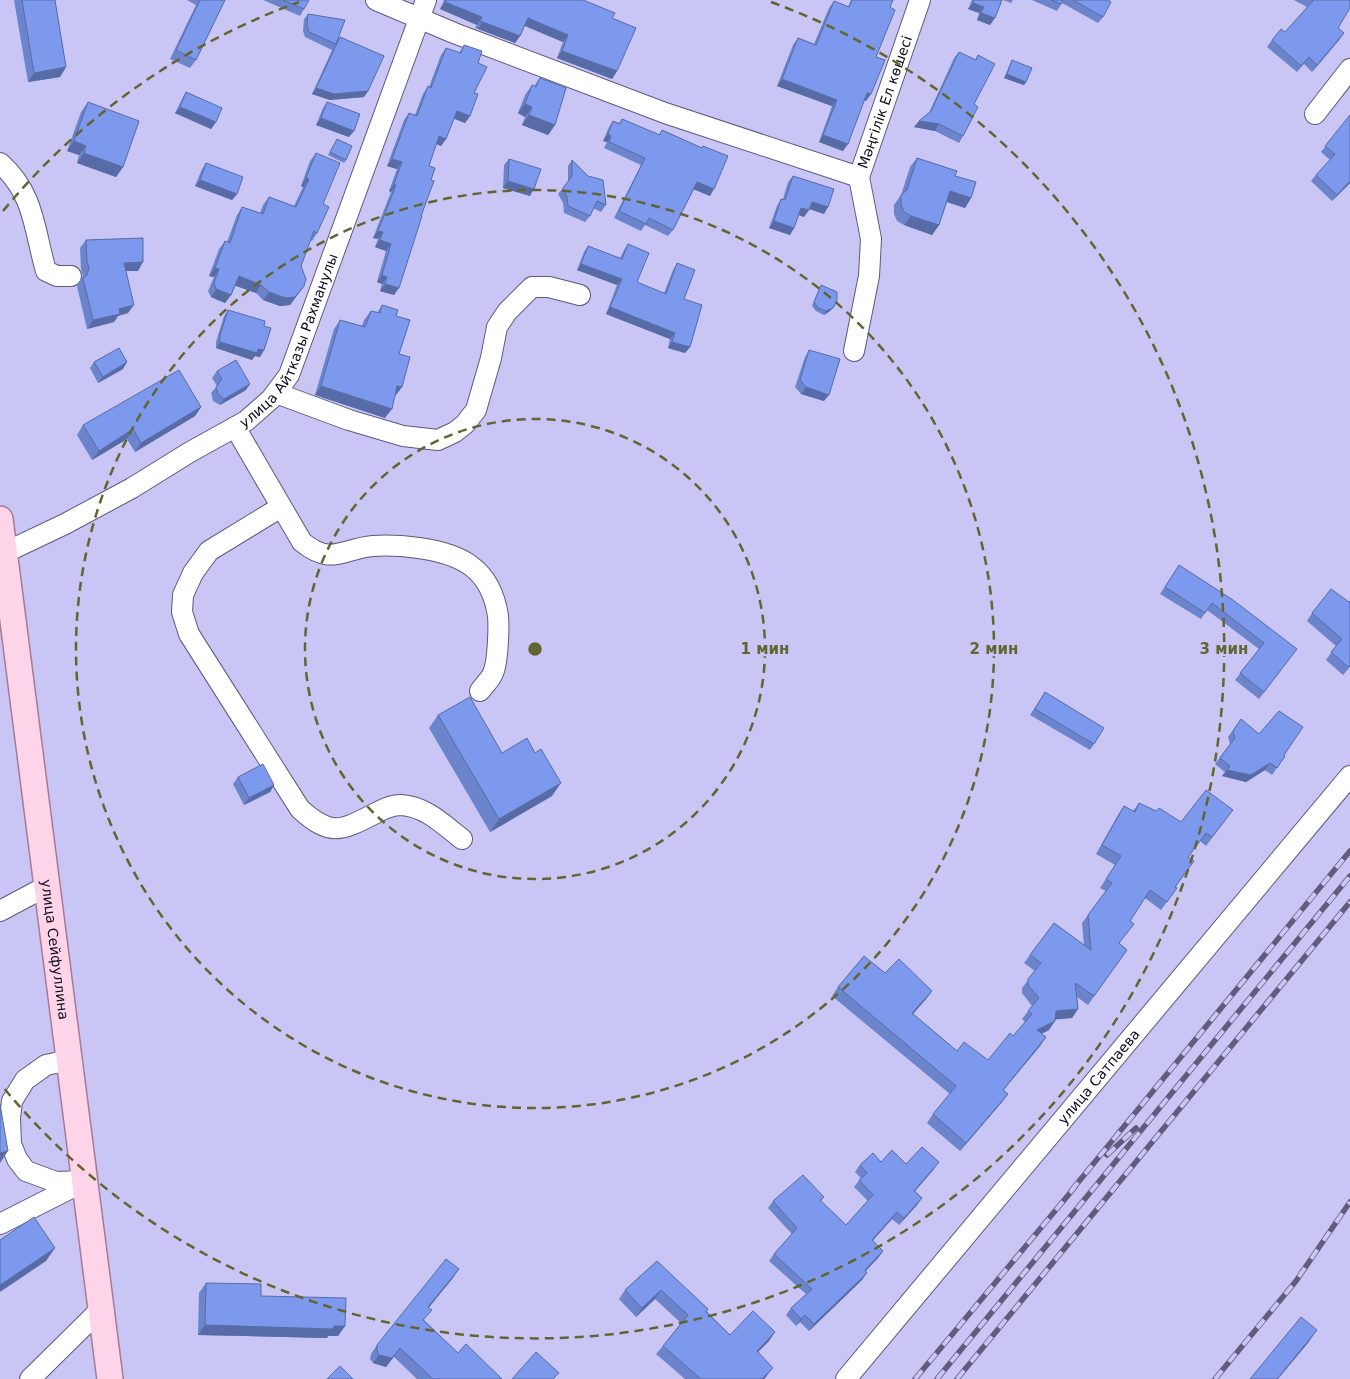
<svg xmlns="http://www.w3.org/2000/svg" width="1350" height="1379" viewBox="0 0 1350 1379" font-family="'DejaVu Sans',sans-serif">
  <rect width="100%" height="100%" fill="#c9c5f5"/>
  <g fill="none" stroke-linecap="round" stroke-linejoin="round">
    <defs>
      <g id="minor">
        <path d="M 376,0 L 454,33 L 665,113 L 859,177"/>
        <path d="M 1315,114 L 1350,69"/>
        <path d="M 0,163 C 35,194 34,230 46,271 L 57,276 L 71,276"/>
        <path id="s1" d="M 854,351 L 869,276 L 871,239 L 859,177 L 920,0"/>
        <path d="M 276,393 L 349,420 L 403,436 L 438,440 L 455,432 L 465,424 L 476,410 L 491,358 L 497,327 L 507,312 L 532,287 L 549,287 L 580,295"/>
        <path d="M 235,427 L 302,542 C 332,566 341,549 373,546 C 388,545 404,546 419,548 C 462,554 491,569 498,616 C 499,627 498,663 493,673 C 491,679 484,685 480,691"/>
        <path d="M 281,507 L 209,551 L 193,573 L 183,595 L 182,612 L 189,634 L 300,809 C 331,837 341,831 376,813 C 383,809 392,805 401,805 C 425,806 444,825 462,839"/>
        <path id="s2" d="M 4,553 L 65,524 L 132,488 L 190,452 L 246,421 L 271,399 L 289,375 L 426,0"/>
        <path d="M 0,911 L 47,886"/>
        <path d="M 69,1060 L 46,1065 L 25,1080 L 12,1101 L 10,1118 L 11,1144 L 17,1159 L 26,1171 L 56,1182 L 85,1181"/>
        <path d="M 0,1224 L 81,1183"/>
        <path d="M 30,1379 L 101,1309"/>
        <path id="s3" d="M 846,1379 L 1350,776"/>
      </g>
      <g id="major">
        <path id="s4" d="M 0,519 L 110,1379"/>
      </g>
    </defs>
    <use href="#minor" stroke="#5c5881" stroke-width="22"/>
    <use href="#major" stroke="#a77a96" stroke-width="28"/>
    <use href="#minor" stroke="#fff" stroke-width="20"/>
    <use href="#major" stroke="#fdd4e8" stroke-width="25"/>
    <defs>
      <path id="rail" d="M 1107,1155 L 1136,1128
        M 1071,1191 L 1350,851
        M 915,1379 L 1075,1187
        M 937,1379 L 1350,876
        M 957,1379 L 1350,902
        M 1215,1379 L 1296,1281 L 1350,1202"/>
    </defs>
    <use href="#rail" stroke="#605d7c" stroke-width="5.5"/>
    <use href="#rail" stroke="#c9c5f5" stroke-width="4" stroke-dasharray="11" stroke-linecap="butt"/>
  </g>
  <path fill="#6b84cc" d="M 14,0 L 55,0 L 66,67 L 60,77 L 28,82 Z
    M 187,0 L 225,0 L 196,60 L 190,68 L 170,59 L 196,5 Z
    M 263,0 L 309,0 L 304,9 L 300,16 Z
    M 444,0 L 583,0 L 612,18 L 617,71 L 612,79 L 557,58 L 563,42 L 525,26 L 520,36 L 515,43 L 478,29 L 475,28 L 477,25 L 440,9 Z
    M 851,0 L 893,0 L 890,7 L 876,57 L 866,101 L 864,100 L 843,151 L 819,142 L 832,106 L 777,86 L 793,45 L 798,38 L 814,44 L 829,8 L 834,1 L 848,7 Z
    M 972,0 L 1002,0 L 990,25 L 977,20 L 979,13 L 968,9 Z
    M 1003,0 L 1013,0 L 1011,3 Z
    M 1032,0 L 1108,0 L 1103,17 L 1098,23 L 1062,3 L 1057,11 Z
    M 1294,0 L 1350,0 L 1338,28 L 1344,33 L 1339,40 L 1312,72 L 1304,64 L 1297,72 L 1267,47 L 1272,40 L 1285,32 L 1307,7 Z
    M 308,14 L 337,41 L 340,37 L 368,91 L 364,97 L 330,100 L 312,94 L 333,48 L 332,50 L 305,37 L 303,31 L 304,19 Z
    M 464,45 L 478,63 L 474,93 L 470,116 L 465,123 L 454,118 L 446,139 L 441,146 L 436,144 L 429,166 L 431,180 L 421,216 L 394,295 L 380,291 L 382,284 L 377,282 L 386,251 L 375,247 L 378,239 L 373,238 L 391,192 L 389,191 L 397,169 L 387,166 L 404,120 L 409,113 L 415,115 L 423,94 L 428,86 L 429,87 L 441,55 L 446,48 L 459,53 Z
    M 959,52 L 975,60 L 978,55 L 974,104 L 963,136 L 959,143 L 935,131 L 914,127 L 929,113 L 954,58 Z
    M 1012,60 L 1026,82 L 1024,85 L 1004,78 L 1010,64 Z
    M 540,78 L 555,125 L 548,135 L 522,125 L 525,117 L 518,113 L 525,95 L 532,85 L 534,86 Z
    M 186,92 L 216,122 L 211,129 L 175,113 L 182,99 Z
    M 88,102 L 123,167 L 116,177 L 77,163 L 79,155 L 67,151 L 81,112 Z
    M 327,102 L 349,137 L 316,125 L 323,108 Z
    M 1350,115 L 1350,183 L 1332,201 L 1311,181 L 1316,175 L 1330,160 L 1321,152 Z
    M 622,119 L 659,135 L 662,130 L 702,148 L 703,146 L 710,196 L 694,189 L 673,230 L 668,236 L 645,225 L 641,231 L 614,218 L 641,165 L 604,148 L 607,142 L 603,141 L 609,127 L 613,121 L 619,123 Z
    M 337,139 L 346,160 L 344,163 L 328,155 Z
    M 316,153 L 323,204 L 317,233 L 312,241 L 310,240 L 301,266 L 304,286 L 298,294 L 290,305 L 280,306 L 263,300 L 256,293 L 235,285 L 231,295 L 225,303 L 211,297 L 208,291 L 214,277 L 209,276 L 219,249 L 225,241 L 227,242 L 237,215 L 242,207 L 260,213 L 263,205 L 269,197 L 294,206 L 303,187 L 301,186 L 310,161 Z
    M 917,158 L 955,176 L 971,198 L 965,208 L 947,202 L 939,225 L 932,235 L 904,225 L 897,221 L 894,214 L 894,205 L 901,195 L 910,167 Z
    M 509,159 L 530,196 L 503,188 L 504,165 Z
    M 572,160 L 606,205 L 601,212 L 593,208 L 590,216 L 585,222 L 564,213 L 563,203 L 558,194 L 568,182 L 568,166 Z
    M 206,163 L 237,194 L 232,200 L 195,186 L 202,169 Z
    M 793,176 L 824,214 L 809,209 L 804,217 L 799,215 L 794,228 L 790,235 L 769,228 L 777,206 L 781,199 L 783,199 L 788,182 Z
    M 86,240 L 138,271 L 126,271 L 128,313 L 118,316 L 114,322 L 87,329 L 77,286 L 83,276 L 81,269 L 80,248 Z
    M 628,244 L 637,282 L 664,293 L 673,270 L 677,263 L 684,299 L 690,347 L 685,353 L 668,348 L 670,339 L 606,314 L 617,285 L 577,270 L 584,252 L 588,246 L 620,258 L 624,250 Z
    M 821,285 L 830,311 L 824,315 L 816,311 L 812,306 L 819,289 Z
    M 382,305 L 396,316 L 402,387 L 395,396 L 385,418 L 315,395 L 334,329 L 340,320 L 362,326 L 364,320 L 371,311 L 377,313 Z
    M 228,310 L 264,326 L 264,350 L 260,357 L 255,356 L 252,360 L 216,348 L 216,342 L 224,316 Z
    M 809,350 L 824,401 L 801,394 L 795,387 L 805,357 Z
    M 94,362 L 123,369 L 98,383 L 90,368 Z
    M 217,371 L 246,390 L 220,405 L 213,401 L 211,393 L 217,386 L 212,378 Z
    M 201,407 L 195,416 L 135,452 L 127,439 L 92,460 L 77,435 L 83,425 Z
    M 1179,565 L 1292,655 L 1259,699 L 1235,680 L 1259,649 L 1207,610 L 1201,619 L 1160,594 Z
    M 1349,602 L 1350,667 L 1343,675 L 1326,660 L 1336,646 L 1307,621 L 1312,613 Z
    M 1045,692 L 1094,744 L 1090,750 L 1030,715 Z
    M 438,715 L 502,753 L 552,796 L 490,832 L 429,728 Z
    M 1241,719 L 1285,756 L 1272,775 L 1265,770 L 1246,782 L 1222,776 L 1225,772 L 1215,764 L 1230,744 L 1228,737 Z
    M 238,777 L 274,785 L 270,792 L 244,805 L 233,784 Z
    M 1139,803 L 1181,822 L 1227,818 L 1206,846 L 1200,841 L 1188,857 L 1176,887 L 1177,888 L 1161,910 L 1145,898 L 1130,921 L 1119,943 L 1127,950 L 1088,1005 L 1077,997 L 1078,1009 L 1072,1018 L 1055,1019 L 1049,1030 L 1041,1034 L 1046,1037 L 1040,1046 L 1003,1090 L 1008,1094 L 1002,1102 L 960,1151 L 927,1123 L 933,1114 L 950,1094 L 832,996 L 838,987 L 885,973 L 932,991 L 926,999 L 913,1014 L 957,1051 L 988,1060 L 1013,1036 L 1025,1022 L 1022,1019 L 1032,1006 L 1022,993 L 1022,988 L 1035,971 L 1024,963 L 1054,923 L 1084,945 L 1082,923 L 1106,891 L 1100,888 L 1115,865 L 1096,854 L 1118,815 L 1124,806 L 1133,811 Z
    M 881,1162 L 906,1164 L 934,1169 L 915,1191 L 922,1198 L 917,1205 L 899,1225 L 892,1219 L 873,1240 L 883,1251 L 878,1258 L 865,1271 L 862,1280 L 809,1331 L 800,1322 L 796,1326 L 786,1315 L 791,1308 L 806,1294 L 769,1261 L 774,1254 L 792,1234 L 768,1208 L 773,1201 L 824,1197 L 821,1201 L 846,1225 L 868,1201 L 854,1187 L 861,1178 L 855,1172 L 860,1165 Z
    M 657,1261 L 730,1335 L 769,1341 L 758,1352 L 767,1376 L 764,1379 L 685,1379 L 656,1354 L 663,1346 L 681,1323 L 655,1299 L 636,1317 L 619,1299 L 625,1290 Z
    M 459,1269 L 429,1307 L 424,1320 L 458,1353 L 502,1379 L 417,1379 L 394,1357 L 386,1367 L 373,1363 L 370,1359 L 371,1354 L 377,1345 Z
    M 206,1283 L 261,1296 L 345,1326 L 338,1336 L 328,1336 L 327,1338 L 198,1335 L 199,1293 Z"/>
  <path fill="#576ba6" d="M 445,2 L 482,17 L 477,25 L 440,9 Z
    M 973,3 L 984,7 L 979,13 L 968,9 Z
    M 981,13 L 995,18 L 990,25 L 977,20 Z
    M 528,18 L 568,35 L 563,42 L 523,25 Z
    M 482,22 L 520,36 L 515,43 L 478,29 Z
    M 1344,33 L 1339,40 L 1312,72 L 1317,65 Z
    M 562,51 L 617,71 L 612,79 L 557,58 Z
    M 66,67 L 60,77 L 28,82 L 34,73 Z
    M 1007,74 L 1026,82 L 1024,85 L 1004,78 Z
    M 782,79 L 837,100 L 832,106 L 777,86 Z
    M 316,88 L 368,91 L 364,97 L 330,100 L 312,94 Z
    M 867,93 L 871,94 L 866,101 L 862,100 Z
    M 525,104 L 532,107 L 525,117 L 518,113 Z
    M 180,107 L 216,122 L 211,129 L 175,113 Z
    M 457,111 L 470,116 L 465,123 L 452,118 Z
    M 529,115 L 555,125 L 548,135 L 522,125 Z
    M 321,118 L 354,131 L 349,137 L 316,125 Z
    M 919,121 L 939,124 L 935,131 L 914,127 Z
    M 608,134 L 611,136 L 607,142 L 603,141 Z
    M 823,135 L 848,144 L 843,151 L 819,142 Z
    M 439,136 L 446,139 L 441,146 L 434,143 Z
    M 74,141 L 86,146 L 79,155 L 67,151 Z
    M 84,153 L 123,167 L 116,177 L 77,163 Z
    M 392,159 L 402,162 L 397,169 L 387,166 Z
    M 306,178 L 309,179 L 303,187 L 301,186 Z
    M 200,180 L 237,194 L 232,200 L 195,186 Z
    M 508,181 L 534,189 L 530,196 L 503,188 Z
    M 1350,181 L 1350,183 L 1332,201 L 1337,195 Z
    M 697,182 L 714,189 L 710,196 L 693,189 Z
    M 394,184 L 396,185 L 391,192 L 389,191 Z
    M 950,191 L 971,198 L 965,208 L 944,201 Z
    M 812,202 L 828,207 L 824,214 L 807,208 Z
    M 801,208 L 809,210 L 804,217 L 796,214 Z
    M 911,216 L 939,225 L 932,235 L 904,225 Z
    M 774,221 L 794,228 L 790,235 L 769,228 Z
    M 378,231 L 383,232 L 378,239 L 373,238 Z
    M 380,240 L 391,244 L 386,251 L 375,247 Z
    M 143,262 L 138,271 L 118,271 L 124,263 Z
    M 581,264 L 622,279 L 617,285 L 577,270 Z
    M 215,268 L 219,269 L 214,277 L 209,276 Z
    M 382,275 L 387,277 L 382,284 L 377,282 Z
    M 239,276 L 261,285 L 256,293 L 233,285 Z
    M 385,284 L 399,288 L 394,295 L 380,291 Z
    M 304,286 L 290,305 L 280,306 L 263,300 L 269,292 Z
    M 216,289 L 231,295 L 225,303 L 211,297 Z
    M 134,305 L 128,313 L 118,316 L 114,322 L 87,329 L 93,320 L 119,309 Z
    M 610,307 L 675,333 L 670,339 L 606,314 Z
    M 833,308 L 830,311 L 824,315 L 826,311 Z
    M 220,342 L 258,349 L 264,350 L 260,357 L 255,356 L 252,360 L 216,348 Z
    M 672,342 L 690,347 L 685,353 L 668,348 Z
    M 127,362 L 123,369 L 98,383 L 103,377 Z
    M 250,384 L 246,390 L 220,405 L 224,399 Z
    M 321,386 L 392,409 L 385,418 L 315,395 Z
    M 397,386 L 402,387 L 395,396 L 391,395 Z
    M 806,387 L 829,395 L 824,401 L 801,394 Z
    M 201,407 L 195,416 L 135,452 L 141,443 Z
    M 133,429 L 127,439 L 92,460 L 99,451 Z
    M 1270,763 L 1265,770 L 1246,782 L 1222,776 L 1227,770 Z
    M 561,783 L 552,796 L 490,832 L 499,819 Z
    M 274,785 L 270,792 L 244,805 L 249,798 Z
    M 932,991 L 926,999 L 906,1022 L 912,1013 Z
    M 1078,1009 L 1072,1018 L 1050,1020 L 1056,1011 Z
    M 1055,1021 L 1049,1030 L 1031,1039 L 1037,1030 Z
    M 1046,1037 L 1040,1046 L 997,1098 L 1003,1090 Z
    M 1008,1094 L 1002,1102 L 960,1151 L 966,1143 Z
    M 8,1151 L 0,1163 L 0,1153 Z
    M 939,1162 L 934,1169 L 909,1198 L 914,1191 Z
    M 922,1198 L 917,1205 L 899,1225 L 904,1218 Z
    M 897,1212 L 892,1219 L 867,1247 L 872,1240 Z
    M 55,1248 L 46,1261 L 0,1292 L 0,1285 Z
    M 883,1251 L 878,1258 L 860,1277 L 865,1270 Z
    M 459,1269 L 453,1278 L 422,1316 L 428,1307 Z
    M 867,1273 L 862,1280 L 809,1331 L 814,1324 Z
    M 661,1290 L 655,1299 L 636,1317 L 642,1308 Z
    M 805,1315 L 800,1322 L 796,1326 L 801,1319 Z
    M 205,1325 L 334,1326 L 345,1326 L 338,1336 L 328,1336 L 327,1338 L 198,1335 Z
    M 1317,1330 L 1308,1343 L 1278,1379 L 1277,1379 Z
    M 775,1332 L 769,1341 L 750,1360 L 757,1351 Z
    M 400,1348 L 386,1367 L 373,1363 L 379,1355 Z
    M 773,1368 L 764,1379 L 762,1379 Z"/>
  <path fill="#7c99ed" stroke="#576ba6" d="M 22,0 L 55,0 L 66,67 L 34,73 Z
    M 200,0 L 225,0 L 196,60 L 176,50 Z
    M 283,0 L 309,0 L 304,9 Z
    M 446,0 L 583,0 L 615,13 L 612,18 L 636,28 L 617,71 L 562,51 L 568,35 L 528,18 L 520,36 L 480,21 L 482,17 L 445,2 Z
    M 852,0 L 893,0 L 890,7 L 895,10 L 876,57 L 885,60 L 871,94 L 867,93 L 848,144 L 823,135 L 837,100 L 782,79 L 798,38 L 816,45 L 834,1 L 849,7 Z
    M 974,0 L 1002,0 L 995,18 L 981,13 L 984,7 L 973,3 Z
    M 1051,0 L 1063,0 L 1061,4 Z
    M 1073,0 L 1108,0 L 1111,2 L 1103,17 Z
    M 1311,0 L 1350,0 L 1350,8 L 1338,28 L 1344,33 L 1317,65 L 1309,57 L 1301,66 L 1272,40 L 1281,29 L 1285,32 L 1313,1 Z
    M 308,14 L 345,20 L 336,44 L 309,32 L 307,26 Z
    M 340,37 L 384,56 L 368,91 L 334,94 L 316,88 Z
    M 464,45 L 482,51 L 478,63 L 487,67 L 474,93 L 478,94 L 470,116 L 457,111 L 446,139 L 439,136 L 429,166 L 435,168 L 431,180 L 434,181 L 421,216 L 422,216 L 399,288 L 385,284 L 387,277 L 382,275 L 391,244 L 380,240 L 383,232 L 378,231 L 396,185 L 394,184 L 402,162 L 392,159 L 409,113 L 417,116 L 428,86 L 431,88 L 446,48 L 461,53 Z
    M 959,52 L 976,60 L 978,55 L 995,64 L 974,104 L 978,107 L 963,136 L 939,124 L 919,121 L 931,111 Z
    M 1012,60 L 1032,68 L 1026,82 L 1007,74 Z
    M 540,78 L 566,88 L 555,125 L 529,115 L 532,107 L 525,104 L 532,85 L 536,87 Z
    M 186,92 L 222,108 L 216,122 L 180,107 Z
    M 88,102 L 139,121 L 123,167 L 84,153 L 86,146 L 74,141 Z
    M 327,102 L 360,114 L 354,131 L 321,118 Z
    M 1350,115 L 1350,181 L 1337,195 L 1316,175 L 1335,154 L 1325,146 Z
    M 622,119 L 660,135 L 662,130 L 702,148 L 703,146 L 728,156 L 714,189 L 697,182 L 673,230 L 649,218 L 646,224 L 619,211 L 645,158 L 609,142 L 611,136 L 608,134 L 613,121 L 620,124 Z
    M 337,139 L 352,146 L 346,160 L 330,152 Z
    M 316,153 L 340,163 L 323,204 L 329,207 L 317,233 L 314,231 L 301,266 L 306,279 L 304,286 L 295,297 L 286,298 L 269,292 L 261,285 L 239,276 L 231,295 L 216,289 L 214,283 L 219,269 L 215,268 L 225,241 L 230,243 L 242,207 L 263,214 L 269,197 L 296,207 L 309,179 L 306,178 Z
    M 917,158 L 957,171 L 955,176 L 976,182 L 971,198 L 950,191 L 939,225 L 911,216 L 904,212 L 901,205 L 901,195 L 907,190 Z
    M 509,159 L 541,169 L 534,189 L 508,181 Z
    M 572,160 L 588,176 L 603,180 L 606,205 L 597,201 L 590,216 L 568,206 L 567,197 L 563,188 L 572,176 Z
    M 206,163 L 243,177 L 237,194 L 200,180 Z
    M 793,176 L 834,189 L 828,207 L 812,202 L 809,210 L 801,208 L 794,228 L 774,221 L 781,199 L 785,200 Z
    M 143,238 L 143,262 L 124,263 L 134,305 L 119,309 L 120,314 L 93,320 L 83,278 L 87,275 L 89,268 L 87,261 L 86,240 Z
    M 628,244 L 649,253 L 637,282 L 666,294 L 677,263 L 695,270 L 684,299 L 702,305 L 690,347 L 672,342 L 675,333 L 610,307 L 622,279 L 581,264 L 588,246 L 622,259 Z
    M 821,285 L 837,292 L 837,301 L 833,308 L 826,311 L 818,308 L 814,302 Z
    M 382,305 L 398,310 L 396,316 L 410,320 L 399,354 L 410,357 L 402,387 L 397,386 L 392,409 L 321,386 L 340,320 L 365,327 L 371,311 L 380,313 Z
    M 228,310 L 265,321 L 264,326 L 271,328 L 264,350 L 258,349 L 257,353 L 220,342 L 220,335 Z
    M 119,348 L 127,362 L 103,377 L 94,362 Z
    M 809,350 L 840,359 L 829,395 L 806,387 L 800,380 Z
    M 236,360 L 250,384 L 224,399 L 218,394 L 216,387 L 222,379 L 217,371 Z
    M 179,370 L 201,407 L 141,443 L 133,429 L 99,451 L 83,425 Z
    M 1179,565 L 1233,600 L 1297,649 L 1264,692 L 1240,673 L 1264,643 L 1212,603 L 1205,613 L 1165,587 Z
    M 1331,589 L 1349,602 L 1350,601 L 1350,665 L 1348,667 L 1331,652 L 1342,639 L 1312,613 Z
    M 1045,692 L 1104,728 L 1094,744 L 1035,709 Z
    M 470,697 L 502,753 L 527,738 L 535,753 L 541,749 L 561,783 L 499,819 L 438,715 Z
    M 1279,711 L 1303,727 L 1284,755 L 1285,756 L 1277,768 L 1270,763 L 1251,775 L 1227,770 L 1230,766 L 1220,758 L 1235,738 L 1233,731 L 1241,719 L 1259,734 Z
    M 263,764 L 274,785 L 249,798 L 238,777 Z
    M 1206,790 L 1233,810 L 1212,837 L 1206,833 L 1188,857 L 1194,861 L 1175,887 L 1177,888 L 1167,902 L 1150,890 L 1130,921 L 1134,924 L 1119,943 L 1127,950 L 1094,996 L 1075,983 L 1078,1009 L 1056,1011 L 1055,1021 L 1037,1030 L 1046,1037 L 1003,1090 L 1008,1094 L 966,1143 L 933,1114 L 956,1086 L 838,987 L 864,956 L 885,973 L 899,959 L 932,991 L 912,1013 L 957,1051 L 964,1042 L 988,1060 L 1010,1033 L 1013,1036 L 1032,1014 L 1028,1011 L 1039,998 L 1028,985 L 1028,979 L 1041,963 L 1030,955 L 1054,923 L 1091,950 L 1088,915 L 1112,883 L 1106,879 L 1121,856 L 1102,845 L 1124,806 L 1135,812 L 1139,803 L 1156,811 L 1159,808 L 1181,822 Z
    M 0,1104 L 8,1151 L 0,1153 Z
    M 922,1147 L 939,1162 L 914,1191 L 922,1198 L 904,1218 L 897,1212 L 872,1240 L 883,1251 L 865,1270 L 867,1273 L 814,1324 L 805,1315 L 801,1319 L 791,1308 L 812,1289 L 774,1254 L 797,1228 L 773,1201 L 803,1175 L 824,1197 L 820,1200 L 846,1225 L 873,1195 L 859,1180 L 867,1173 L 860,1165 L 873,1153 L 881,1162 L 892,1150 L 906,1164 Z
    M 34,1217 L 55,1248 L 0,1285 L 0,1240 Z
    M 446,1259 L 459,1269 L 428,1307 L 432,1310 L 423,1320 L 458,1353 L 466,1344 L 502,1379 L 433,1379 L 400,1348 L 392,1358 L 379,1355 L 377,1350 L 377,1345 Z
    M 657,1261 L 708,1309 L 706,1312 L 730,1335 L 753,1311 L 775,1332 L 757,1351 L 773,1368 L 762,1379 L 701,1379 L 663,1346 L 688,1315 L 661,1290 L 642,1308 L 625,1290 Z
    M 206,1283 L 261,1284 L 261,1296 L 346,1298 L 345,1326 L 334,1326 L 333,1329 L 205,1325 Z
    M 1301,1317 L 1317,1330 L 1277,1379 L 1250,1379 Z
    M 536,1352 L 559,1373 L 553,1379 L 512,1379 Z
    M 340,1366 L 353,1379 L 327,1379 Z"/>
  <g fill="none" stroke="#646431" stroke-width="2.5" stroke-dasharray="9 6">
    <circle cx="535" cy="649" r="230"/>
    <circle cx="535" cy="649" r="459"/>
    <path d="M3 211A689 689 0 0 1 299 2M771 2A689 689 0 1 1 3 1087"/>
  </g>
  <g text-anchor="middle" stroke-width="4.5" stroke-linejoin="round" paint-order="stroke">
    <g font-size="14" fill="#0c0a1a" stroke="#c9c5f5">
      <text dy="5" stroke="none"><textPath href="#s1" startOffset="256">Мәңгілік Ел көшесі</textPath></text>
      <text dy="5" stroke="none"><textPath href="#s2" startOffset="369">улица Айтказы Рахманулы</textPath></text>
      <text dy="5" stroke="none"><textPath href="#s4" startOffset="434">улица Сейфуллина</textPath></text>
      <text dy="5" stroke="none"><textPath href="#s3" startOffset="394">улица Сатпаева</textPath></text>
    </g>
  </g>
  <circle cx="535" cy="649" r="8" fill="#646431" stroke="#c9c5f5" stroke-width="2.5"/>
  <g font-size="15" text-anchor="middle" font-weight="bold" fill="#646431" stroke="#c9c5f5" stroke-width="4.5" stroke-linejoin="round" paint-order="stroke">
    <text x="765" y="654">1 мин</text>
    <text x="994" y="654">2 мин</text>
    <text x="1224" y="654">3 мин</text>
  </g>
</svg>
